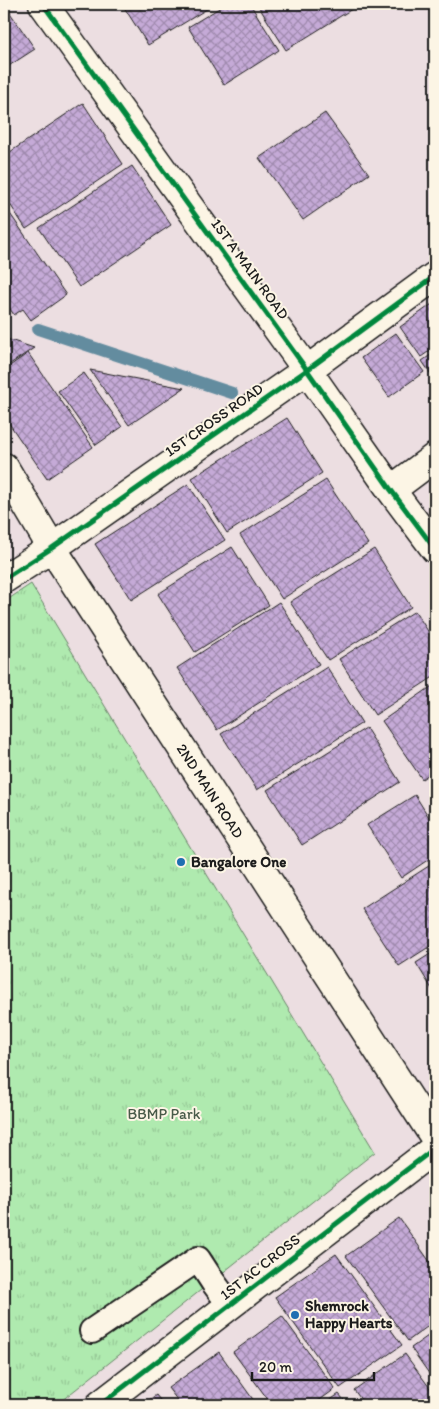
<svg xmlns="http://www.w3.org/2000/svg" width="439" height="1409" viewBox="0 0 439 1409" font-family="Itim,sans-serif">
  <defs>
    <pattern id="grass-tufts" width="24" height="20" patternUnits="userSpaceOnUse" patternTransform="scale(1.25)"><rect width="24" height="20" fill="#afeaaf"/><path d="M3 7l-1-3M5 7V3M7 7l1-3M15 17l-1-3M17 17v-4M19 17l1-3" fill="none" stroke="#96c896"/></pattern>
    <pattern id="building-cross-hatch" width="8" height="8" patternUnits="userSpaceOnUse" patternTransform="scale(1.25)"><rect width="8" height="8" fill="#c5aad7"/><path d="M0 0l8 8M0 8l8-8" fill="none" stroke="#9f8aae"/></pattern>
  </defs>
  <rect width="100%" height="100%" fill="#ecdee1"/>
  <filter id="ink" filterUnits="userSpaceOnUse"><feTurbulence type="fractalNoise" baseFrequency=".02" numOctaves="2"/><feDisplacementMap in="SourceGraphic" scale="10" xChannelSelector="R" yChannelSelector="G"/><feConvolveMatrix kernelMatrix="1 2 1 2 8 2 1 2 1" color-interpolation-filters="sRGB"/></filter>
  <g filter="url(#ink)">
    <path fill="url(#grass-tufts)" stroke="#668366" d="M 31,584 L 375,1152 L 56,1405 L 12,1405 L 4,1372 L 4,602 Z"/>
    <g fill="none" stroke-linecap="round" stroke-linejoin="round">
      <path stroke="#648c9f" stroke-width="12" d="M 38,329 L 232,393"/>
    </g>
    <path fill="url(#building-cross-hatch)" stroke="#1c1c1c" d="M 4,4 L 35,49 L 4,69 Z
      M 122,4 L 215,4 L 148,45 Z
      M 226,4 L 250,4 L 279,50 L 224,85 L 188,27 Z
      M 257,4 L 360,4 L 286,50 Z
      M 83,103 L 123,164 L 26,229 L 4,195 L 4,156 Z
      M 325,113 L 369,174 L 303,220 L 259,158 Z
      M 132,166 L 171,225 L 79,287 L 39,228 Z
      M 4,205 L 66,295 L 31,320 L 23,309 L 14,315 L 4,300 Z
      M 435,302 L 435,347 L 421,357 L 400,327 Z
      M 396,333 L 424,372 L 389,397 L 361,358 Z
      M 4,338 L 34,348 L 4,368 Z
      M 435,352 L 435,380 L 422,361 Z
      M 28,353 L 93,447 L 47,479 L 4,416 L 4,370 Z
      M 90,370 L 184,388 L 129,425 Z
      M 84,373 L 122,427 L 96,445 L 58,391 Z
      M 287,418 L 322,473 L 227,533 L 192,478 Z
      M 326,480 L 368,544 L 282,599 L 240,535 Z
      M 188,484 L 225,540 L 131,600 L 95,544 Z
      M 232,547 L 269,605 L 195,652 L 158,594 Z
      M 374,549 L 411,607 L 328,660 L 290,602 Z
      M 279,602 L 319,664 L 217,730 L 177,668 Z
      M 415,611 L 435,642 L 435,676 L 375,715 L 339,659 Z
      M 327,667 L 362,723 L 257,790 L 221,734 Z
      M 435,684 L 435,770 L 422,779 L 382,721 Z
      M 366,728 L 400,782 L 302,845 L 267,790 Z
      M 415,795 L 435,827 L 435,855 L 401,878 L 367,825 Z
      M 435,862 L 435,943 L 399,966 L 362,909 Z
      M 435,951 L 435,994 L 416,963 Z
      M 399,1218 L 435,1269 L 435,1321 L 408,1341 L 346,1256 Z
      M 336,1254 L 402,1345 L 340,1388 L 275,1297 Z
      M 282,1316 L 335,1389 L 313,1405 L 272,1405 L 233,1352 Z
      M 435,1331 L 435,1382 L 411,1348 Z
      M 219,1352 L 257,1405 L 181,1405 L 168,1388 Z
      M 405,1354 L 435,1395 L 435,1405 L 365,1405 L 354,1390 Z
      M 339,1394 L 348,1405 L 323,1405 Z
      M 156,1395 L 164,1405 L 142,1405 Z"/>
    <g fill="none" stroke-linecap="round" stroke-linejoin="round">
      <defs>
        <path id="lane" d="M 92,1331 L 198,1259 L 213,1282 L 230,1305"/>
        <path id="street" d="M 43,4 L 307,370 L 391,490 L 435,549
          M 391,490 L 435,457
          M 4,579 L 52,548 L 307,370 L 435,276
          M 100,1405 L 435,1148"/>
        <path id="secondary" d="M 4,467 L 52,548 L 435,1138"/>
      </defs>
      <use href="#lane" stroke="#1c1c1c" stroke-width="28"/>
      <use href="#street" stroke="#1c1c1c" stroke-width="31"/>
      <use href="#secondary" stroke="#1c1c1c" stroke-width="31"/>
      <use href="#lane" stroke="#fcf5e5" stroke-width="24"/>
      <use href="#street" stroke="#fcf5e5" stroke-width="28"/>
      <use href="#secondary" stroke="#fcf5e5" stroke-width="28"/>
      <defs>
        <path id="cycleway" d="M 43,4 L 307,370 L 391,490 L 435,549
          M 4,579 L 52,548 L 307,370 L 435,276
          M 100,1405 L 435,1148"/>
      </defs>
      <use href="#cycleway" stroke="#fcf5e5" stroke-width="8"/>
      <use href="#cycleway" stroke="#00873e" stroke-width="5"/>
    </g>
  </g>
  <g fill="#1f6fb2" stroke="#fcf5e5" stroke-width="2">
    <circle cx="181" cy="862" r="5"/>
    <circle cx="295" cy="1315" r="5"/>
  </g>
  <g text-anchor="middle" stroke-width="4" stroke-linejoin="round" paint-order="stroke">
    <g font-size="15" fill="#1c1c1c" stroke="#fcf5e5">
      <text transform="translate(250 269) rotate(54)" y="5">1ST A MAIN ROAD</text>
      <text transform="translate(214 420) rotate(-35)" y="5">1ST CROSS ROAD</text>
      <text transform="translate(210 791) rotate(57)" y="5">2ND MAIN ROAD</text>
      <text transform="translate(260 1267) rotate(-38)" y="5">1ST AC CROSS</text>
    </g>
    <g font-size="15" font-weight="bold" fill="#1c1c1c" stroke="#fcf5e5" text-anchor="start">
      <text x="191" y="867">Bangalore One</text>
      <text x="305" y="1311">Shemrock<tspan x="305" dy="17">Happy Hearts</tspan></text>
    </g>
    <g font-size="15" fill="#485a48" stroke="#fcf5e5">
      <text x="164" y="1119">BBMP Park</text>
    </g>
  </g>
  <rect width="439" height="1409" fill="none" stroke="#fcf5e5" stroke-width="20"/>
  <rect x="10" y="10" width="419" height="1389" fill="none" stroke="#1c1c1c" stroke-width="2" filter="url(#ink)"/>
  <path d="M252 1372v8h122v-8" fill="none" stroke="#1c1c1c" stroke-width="2.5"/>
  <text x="259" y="1372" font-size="15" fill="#1c1c1c" stroke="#fcf5e5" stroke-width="4" paint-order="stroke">20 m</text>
</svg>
